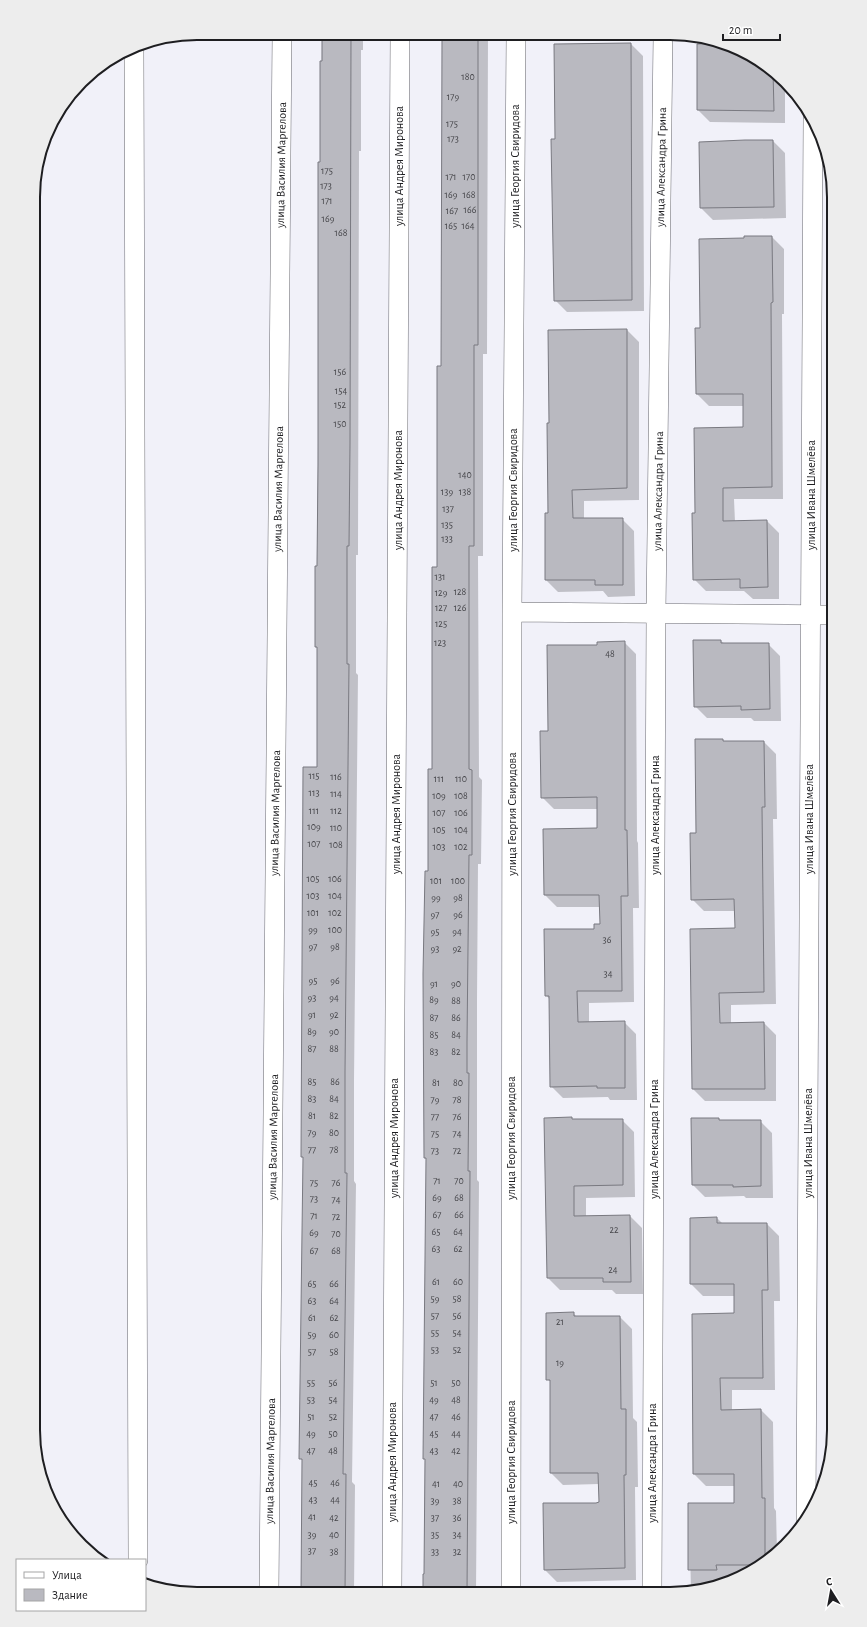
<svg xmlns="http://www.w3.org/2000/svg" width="867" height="1627" viewBox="0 0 867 1627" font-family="'Alegreya Sans',sans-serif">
  <rect width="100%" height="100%" fill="#f1f1f9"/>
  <path fill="#0003" d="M 322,34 L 363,34 L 363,50 L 361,50 L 361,151 L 359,151 L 358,555 L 356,555 L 356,673 L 358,675 L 354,1082 L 354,1181 L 356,1184 L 352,1482 L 355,1485 L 354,1593 L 302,1593 L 303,1461 L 300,1458 L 304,1159 L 302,1157 L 318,768 L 318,649 L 316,647 Z
    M 443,35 L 488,35 L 487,354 L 483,354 L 483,556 L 478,556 L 479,777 L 482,780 L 481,864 L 478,864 L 477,1001 L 477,1180 L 479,1182 L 476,1593 L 424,1593 L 427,1160 L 425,1158 L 429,872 L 433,770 L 442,367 Z
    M 631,44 L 643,56 L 644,311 L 567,312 L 555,300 L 556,140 Z
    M 743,50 L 778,74 L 785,82 L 785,123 L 710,122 L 698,110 Z
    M 773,141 L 785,153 L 786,218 L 713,220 L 701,208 L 700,143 Z
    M 772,237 L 784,249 L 784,314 L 782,314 L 783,499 L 734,499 L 735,522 L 767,521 L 779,533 L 779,599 L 753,599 L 744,591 L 706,591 L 694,579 L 696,514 L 744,428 L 744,406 L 709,406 L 697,394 L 701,329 L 745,239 Z
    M 627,330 L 639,342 L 639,500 L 584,501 L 584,519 L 622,519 L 634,531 L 635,596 L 608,597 L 603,591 L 558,592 L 546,580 L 550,424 Z
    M 694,641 L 721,641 L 725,644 L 768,644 L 780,656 L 781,721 L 754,721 L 751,718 L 707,718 L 695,706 Z
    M 624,642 L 636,654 L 637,841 L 638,843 L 639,908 L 633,908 L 634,1002 L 589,1003 L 589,1023 L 624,1022 L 636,1034 L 637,1100 L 610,1100 L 608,1097 L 563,1098 L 551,1086 L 550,1000 L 546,995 L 595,930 L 601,925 L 601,907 L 557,907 L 545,895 L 598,829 L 598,809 L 554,809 L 542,797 L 549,732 L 598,646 Z
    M 830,644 L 834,644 L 834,712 L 831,709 Z
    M 696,740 L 723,740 L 725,742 L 764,742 L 776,754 L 777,819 L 773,819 L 776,1004 L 731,1005 L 731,1024 L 764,1023 L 776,1035 L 776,1101 L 705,1101 L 693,1089 L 691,930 L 736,929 L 736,911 L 704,911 L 692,899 L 698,834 Z
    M 831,741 L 834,741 L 834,809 L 831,806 Z
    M 832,932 L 834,932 L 834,999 L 832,997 Z
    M 545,1119 L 622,1120 L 634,1132 L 635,1197 L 586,1198 L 586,1217 L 630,1216 L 642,1228 L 643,1294 L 616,1294 L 612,1290 L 560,1290 L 548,1278 Z
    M 719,1119 L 721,1121 L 760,1121 L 772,1133 L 773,1198 L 746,1198 L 744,1196 L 705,1197 L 693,1185 Z
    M 717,1218 L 723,1224 L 767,1224 L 779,1236 L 780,1301 L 774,1301 L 775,1390 L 732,1390 L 732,1410 L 761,1410 L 773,1422 L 774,1508 L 776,1511 L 777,1552 L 761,1566 L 740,1577 L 728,1577 L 728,1582 L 722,1585 L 691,1591 L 689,1504 L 735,1504 L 735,1486 L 706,1486 L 694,1474 L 735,1314 L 735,1296 L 703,1296 L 691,1284 Z
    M 831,1222 L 834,1222 L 834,1379 L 832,1376 Z
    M 573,1313 L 577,1317 L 620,1317 L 632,1329 L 633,1418 L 637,1422 L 638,1487 L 635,1487 L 636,1580 L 557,1582 L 545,1570 L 596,1504 L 600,1502 L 599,1484 L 563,1485 L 551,1473 L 551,1382 L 547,1379 Z
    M 831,1409 L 834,1409 L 834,1441 L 832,1448 Z"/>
  <path fill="#b9b9c0" stroke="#797980" d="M 322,34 L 351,34 L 350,444 L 349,546 L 347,546 L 347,664 L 349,664 L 345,1072 L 345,1173 L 347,1173 L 343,1474 L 346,1474 L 345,1593 L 301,1593 L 302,1459 L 299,1459 L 303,1157 L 301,1157 L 303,767 L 317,767 L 317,647 L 315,647 L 315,566 L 317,566 L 318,465 L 318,162 L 320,162 L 320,61 L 322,61 Z
    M 442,35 L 478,35 L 478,345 L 474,345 L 474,546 L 469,546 L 469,769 L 472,770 L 472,855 L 469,855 L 467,1042 L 467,1073 L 469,1073 L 468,1171 L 470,1171 L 467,1593 L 423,1593 L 423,1574 L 424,1574 L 425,1459 L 423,1459 L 426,1158 L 424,1158 L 423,974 L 425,871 L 428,871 L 428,769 L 432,769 L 432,567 L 437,567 L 437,366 L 441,366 Z
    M 631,43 L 632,300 L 554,301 L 551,139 L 555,139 L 554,44 Z
    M 723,43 L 743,50 L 773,71 L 774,111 L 697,110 L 697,44 Z
    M 745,140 L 773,140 L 774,207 L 700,208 L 699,142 Z
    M 744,236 L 772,236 L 773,302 L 771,303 L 772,487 L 723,488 L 723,521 L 767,520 L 768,587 L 740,588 L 740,579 L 693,580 L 692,513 L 695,513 L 694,428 L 743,427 L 743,394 L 696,394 L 695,328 L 700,328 L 699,239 L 744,238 Z
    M 627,329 L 627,488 L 572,490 L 573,518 L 623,518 L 623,585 L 595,585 L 595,580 L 545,580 L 545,513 L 548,513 L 547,423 L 549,423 L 548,330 Z
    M 693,640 L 721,640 L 721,643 L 769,643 L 770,709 L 741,710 L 741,706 L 694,707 Z
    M 625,641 L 625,830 L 627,830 L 628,896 L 621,896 L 622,991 L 577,991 L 578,1022 L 625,1021 L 625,1088 L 597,1088 L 597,1086 L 550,1087 L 549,996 L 545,996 L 544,929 L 594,929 L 594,924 L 600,924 L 599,895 L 544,895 L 543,829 L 597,828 L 597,797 L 541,798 L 540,731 L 548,731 L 547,645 L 597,645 L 597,642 Z
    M 695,739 L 723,739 L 723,741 L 764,741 L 765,807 L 762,807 L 764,992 L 719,993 L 720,1023 L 764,1022 L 765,1089 L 692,1089 L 690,929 L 735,928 L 734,899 L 691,900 L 690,833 L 696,833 Z
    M 572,1117 L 572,1119 L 623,1119 L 623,1185 L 574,1186 L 574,1216 L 630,1215 L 631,1282 L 603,1282 L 603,1278 L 547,1278 L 544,1118 Z
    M 691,1118 L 719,1118 L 719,1120 L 761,1120 L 761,1186 L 733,1187 L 733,1185 L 692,1185 Z
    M 717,1217 L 717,1223 L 767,1223 L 768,1290 L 762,1290 L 763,1378 L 720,1378 L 721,1410 L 761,1409 L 762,1498 L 765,1498 L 765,1562 L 763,1565 L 716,1565 L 717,1570 L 688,1570 L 688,1503 L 734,1503 L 734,1474 L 693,1474 L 692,1314 L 734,1313 L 734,1284 L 690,1284 L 690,1218 Z
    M 574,1312 L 574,1316 L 620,1316 L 621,1409 L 626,1409 L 626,1475 L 624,1475 L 625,1568 L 544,1570 L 543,1503 L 596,1503 L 599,1502 L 598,1473 L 550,1473 L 550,1380 L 546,1380 L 546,1313 Z"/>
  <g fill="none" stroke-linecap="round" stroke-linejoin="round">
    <defs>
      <path id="minor" d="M 134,46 L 138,1560
        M 512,612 L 834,615
        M 806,1520 L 813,119
        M 269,1593 L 282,34
        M 392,1593 L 400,34
        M 511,1594 L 512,612 L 516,35
        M 652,1594 L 656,613 L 663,36"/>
    </defs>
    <use href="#minor" stroke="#68686f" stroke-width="20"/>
    <use href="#minor" stroke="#fff" stroke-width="19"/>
  </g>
  <g text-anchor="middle" stroke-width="3" stroke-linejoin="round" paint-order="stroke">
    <g font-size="10" fill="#454549">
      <text x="468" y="80">180</text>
      <text x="453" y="100">179</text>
      <text x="452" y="127">175</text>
      <text x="453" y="142">173</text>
      <text x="327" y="174">175</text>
      <text x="451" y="180">171</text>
      <text x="469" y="180">170</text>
      <text x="326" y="189">173</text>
      <text x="451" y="198">169</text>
      <text x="469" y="198">168</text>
      <text x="327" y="204">171</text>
      <text x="470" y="213">166</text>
      <text x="452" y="214">167</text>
      <text x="328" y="222">169</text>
      <text x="451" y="229">165</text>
      <text x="468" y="229">164</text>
      <text x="341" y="236">168</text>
      <text x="340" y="375">156</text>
      <text x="341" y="394">154</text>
      <text x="340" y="408">152</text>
      <text x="340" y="427">150</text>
      <text x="465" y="478">140</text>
      <text x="447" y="495">139</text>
      <text x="465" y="495">138</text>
      <text x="448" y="512">137</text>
      <text x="447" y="528">135</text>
      <text x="447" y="542">133</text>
      <text x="440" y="580">131</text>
      <text x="460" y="595">128</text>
      <text x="441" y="596">129</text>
      <text x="441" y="611">127</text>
      <text x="460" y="611">126</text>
      <text x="441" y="627">125</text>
      <text x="440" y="646">123</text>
      <text x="610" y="657">48</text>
      <text x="314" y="779">115</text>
      <text x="336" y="780">116</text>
      <text x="439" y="782">111</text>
      <text x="461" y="782">110</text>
      <text x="314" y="796">113</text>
      <text x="336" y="797">114</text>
      <text x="439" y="799">109</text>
      <text x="461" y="799">108</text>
      <text x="314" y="814">111</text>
      <text x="336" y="814">112</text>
      <text x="439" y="816">107</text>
      <text x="461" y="816">106</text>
      <text x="314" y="830">109</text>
      <text x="336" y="831">110</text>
      <text x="439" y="833">105</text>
      <text x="461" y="833">104</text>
      <text x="314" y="847">107</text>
      <text x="336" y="848">108</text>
      <text x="439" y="850">103</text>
      <text x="461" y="850">102</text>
      <text x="313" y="882">105</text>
      <text x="335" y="882">106</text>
      <text x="436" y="884">101</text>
      <text x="458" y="884">100</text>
      <text x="313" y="899">103</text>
      <text x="335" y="899">104</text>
      <text x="436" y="901">99</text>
      <text x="458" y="901">98</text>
      <text x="313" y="916">101</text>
      <text x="335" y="916">102</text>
      <text x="435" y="918">97</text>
      <text x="458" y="918">96</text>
      <text x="313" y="933">99</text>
      <text x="335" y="933">100</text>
      <text x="435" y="935">95</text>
      <text x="457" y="935">94</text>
      <text x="607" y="943">36</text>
      <text x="313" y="950">97</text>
      <text x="335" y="950">98</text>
      <text x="435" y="952">93</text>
      <text x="457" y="952">92</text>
      <text x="608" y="977">34</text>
      <text x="313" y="984">95</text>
      <text x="335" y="984">96</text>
      <text x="434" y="987">91</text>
      <text x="456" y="987">90</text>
      <text x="312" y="1001">93</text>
      <text x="334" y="1001">94</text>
      <text x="434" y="1003">89</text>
      <text x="456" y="1004">88</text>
      <text x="312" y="1018">91</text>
      <text x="334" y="1018">92</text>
      <text x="434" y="1021">87</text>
      <text x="456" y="1021">86</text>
      <text x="312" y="1035">89</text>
      <text x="334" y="1035">90</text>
      <text x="434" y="1038">85</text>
      <text x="456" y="1038">84</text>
      <text x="312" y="1052">87</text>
      <text x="334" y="1052">88</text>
      <text x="434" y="1055">83</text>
      <text x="456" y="1055">82</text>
      <text x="312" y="1085">85</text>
      <text x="335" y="1085">86</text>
      <text x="436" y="1086">81</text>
      <text x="458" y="1086">80</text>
      <text x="312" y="1102">83</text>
      <text x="334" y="1102">84</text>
      <text x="435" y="1103">79</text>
      <text x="457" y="1103">78</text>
      <text x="312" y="1119">81</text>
      <text x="334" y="1119">82</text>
      <text x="435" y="1120">77</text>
      <text x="457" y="1120">76</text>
      <text x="312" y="1136">79</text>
      <text x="334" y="1136">80</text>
      <text x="435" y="1137">75</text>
      <text x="457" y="1137">74</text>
      <text x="312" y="1153">77</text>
      <text x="334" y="1153">78</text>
      <text x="435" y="1154">73</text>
      <text x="457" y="1154">72</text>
      <text x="437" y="1184">71</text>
      <text x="459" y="1184">70</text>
      <text x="314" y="1186">75</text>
      <text x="336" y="1186">76</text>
      <text x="437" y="1201">69</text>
      <text x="459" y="1201">68</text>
      <text x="314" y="1202">73</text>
      <text x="336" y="1203">74</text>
      <text x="437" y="1218">67</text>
      <text x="459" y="1218">66</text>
      <text x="314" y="1219">71</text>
      <text x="336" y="1220">72</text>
      <text x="614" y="1233">22</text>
      <text x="436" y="1235">65</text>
      <text x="458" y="1235">64</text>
      <text x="314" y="1236">69</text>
      <text x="336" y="1237">70</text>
      <text x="436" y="1252">63</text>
      <text x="458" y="1252">62</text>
      <text x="314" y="1254">67</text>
      <text x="336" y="1254">68</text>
      <text x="613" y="1273">24</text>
      <text x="436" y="1285">61</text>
      <text x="458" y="1285">60</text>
      <text x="312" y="1287">65</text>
      <text x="334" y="1287">66</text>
      <text x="435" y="1302">59</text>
      <text x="457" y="1302">58</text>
      <text x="312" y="1304">63</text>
      <text x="334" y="1304">64</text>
      <text x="435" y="1319">57</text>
      <text x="457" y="1319">56</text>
      <text x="312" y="1321">61</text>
      <text x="334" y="1321">62</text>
      <text x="560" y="1325">21</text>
      <text x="435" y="1336">55</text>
      <text x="457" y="1336">54</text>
      <text x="312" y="1338">59</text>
      <text x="334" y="1338">60</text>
      <text x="435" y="1353">53</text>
      <text x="457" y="1353">52</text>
      <text x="312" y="1355">57</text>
      <text x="334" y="1355">58</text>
      <text x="560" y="1366">19</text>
      <text x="311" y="1386">55</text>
      <text x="333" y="1386">56</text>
      <text x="434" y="1386">51</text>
      <text x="456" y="1386">50</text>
      <text x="311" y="1403">53</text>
      <text x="333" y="1403">54</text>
      <text x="434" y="1403">49</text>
      <text x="456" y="1403">48</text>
      <text x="311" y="1420">51</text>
      <text x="333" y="1420">52</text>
      <text x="434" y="1420">47</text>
      <text x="456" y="1420">46</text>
      <text x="311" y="1437">49</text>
      <text x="333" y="1437">50</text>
      <text x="434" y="1437">45</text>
      <text x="456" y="1437">44</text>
      <text x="311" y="1454">47</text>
      <text x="333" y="1454">48</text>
      <text x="434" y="1454">43</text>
      <text x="456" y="1454">42</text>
      <text x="313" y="1486">45</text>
      <text x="335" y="1486">46</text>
      <text x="436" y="1487">41</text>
      <text x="458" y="1487">40</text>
      <text x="313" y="1503">43</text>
      <text x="335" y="1503">44</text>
      <text x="435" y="1504">39</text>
      <text x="457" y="1504">38</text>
      <text x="312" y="1520">41</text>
      <text x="334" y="1521">42</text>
      <text x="435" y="1521">37</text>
      <text x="457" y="1521">36</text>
      <text x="312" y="1538">39</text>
      <text x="334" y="1538">40</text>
      <text x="435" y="1538">35</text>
      <text x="457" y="1538">34</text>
      <text x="312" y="1554">37</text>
      <text x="334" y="1555">38</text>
      <text x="435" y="1555">33</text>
      <text x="457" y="1555">32</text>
    </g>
    <g font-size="12" fill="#1e1e21" stroke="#fff">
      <text transform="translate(281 165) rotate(-89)" y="4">улица Василия Маргелова</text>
      <text transform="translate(399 166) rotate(-90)" y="4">улица Андрея Миронова</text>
      <text transform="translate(515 166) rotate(-90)" y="4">улица Георгия Свиридова</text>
      <text transform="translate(661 167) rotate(-89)" y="4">улица Александра Грина</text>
      <text transform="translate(278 489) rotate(-89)" y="4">улица Василия Маргелова</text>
      <text transform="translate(398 490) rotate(-90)" y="4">улица Андрея Миронова</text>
      <text transform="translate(513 490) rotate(-90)" y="4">улица Георгия Свиридова</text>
      <text transform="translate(658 491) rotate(-89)" y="4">улица Александра Грина</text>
      <text transform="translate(811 495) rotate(-90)" y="4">улица Ивана Шмелёва</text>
      <text transform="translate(275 813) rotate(-89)" y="4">улица Василия Маргелова</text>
      <text transform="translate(396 814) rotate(-90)" y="4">улица Андрея Миронова</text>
      <text transform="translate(512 814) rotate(-90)" y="4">улица Георгия Свиридова</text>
      <text transform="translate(655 815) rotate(-90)" y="4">улица Александра Грина</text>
      <text transform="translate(809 819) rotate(-90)" y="4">улица Ивана Шмелёва</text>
      <text transform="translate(273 1137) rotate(-89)" y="4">улица Василия Маргелова</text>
      <text transform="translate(394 1138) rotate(-90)" y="4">улица Андрея Миронова</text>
      <text transform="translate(511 1138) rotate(-90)" y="4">улица Георгия Свиридова</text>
      <text transform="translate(654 1139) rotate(-90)" y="4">улица Александра Грина</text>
      <text transform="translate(808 1143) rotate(-90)" y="4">улица Ивана Шмелёва</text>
      <text transform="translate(270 1461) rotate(-89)" y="4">улица Василия Маргелова</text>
      <text transform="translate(392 1462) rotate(-90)" y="4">улица Андрея Миронова</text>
      <text transform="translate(511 1462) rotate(-90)" y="4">улица Георгия Свиридова</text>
      <text transform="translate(652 1463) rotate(-90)" y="4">улица Александра Грина</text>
    </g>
  </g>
  <path d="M0 0H867V1627H0ZM197 40H670A157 157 0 0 1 827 197V1430A157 157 0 0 1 670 1587H197A157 157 0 0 1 40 1430V197A157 157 0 0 1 197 40Z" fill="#ededed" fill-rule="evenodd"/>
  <path fill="none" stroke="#1e1e21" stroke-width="2" d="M197 40H670A157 157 0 0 1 827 197V1430A157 157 0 0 1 670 1587H197A157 157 0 0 1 40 1430V197A157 157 0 0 1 197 40Z"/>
  <rect x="16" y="1559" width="130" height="52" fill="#ffffff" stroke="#a5a5a6"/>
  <rect x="24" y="1572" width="20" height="6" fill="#ffffff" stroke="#a5a5a6"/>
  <text x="52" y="1579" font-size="12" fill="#1e1e21">Улица</text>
  <rect x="24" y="1589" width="20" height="12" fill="#b9b9c0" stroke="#a5a5a6"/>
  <text x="52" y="1599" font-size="12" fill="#1e1e21">Здание</text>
  <g transform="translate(831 1591) rotate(349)" stroke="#ffffff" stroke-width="3" paint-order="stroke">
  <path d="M0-3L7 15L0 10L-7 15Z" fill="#1e1e21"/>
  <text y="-6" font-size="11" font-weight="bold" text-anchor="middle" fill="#1e1e21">С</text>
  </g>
  <path d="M723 34v6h57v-6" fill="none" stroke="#1e1e21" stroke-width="2"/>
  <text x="729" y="34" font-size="12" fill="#1e1e21" stroke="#ffffff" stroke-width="3" paint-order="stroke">20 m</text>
</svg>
